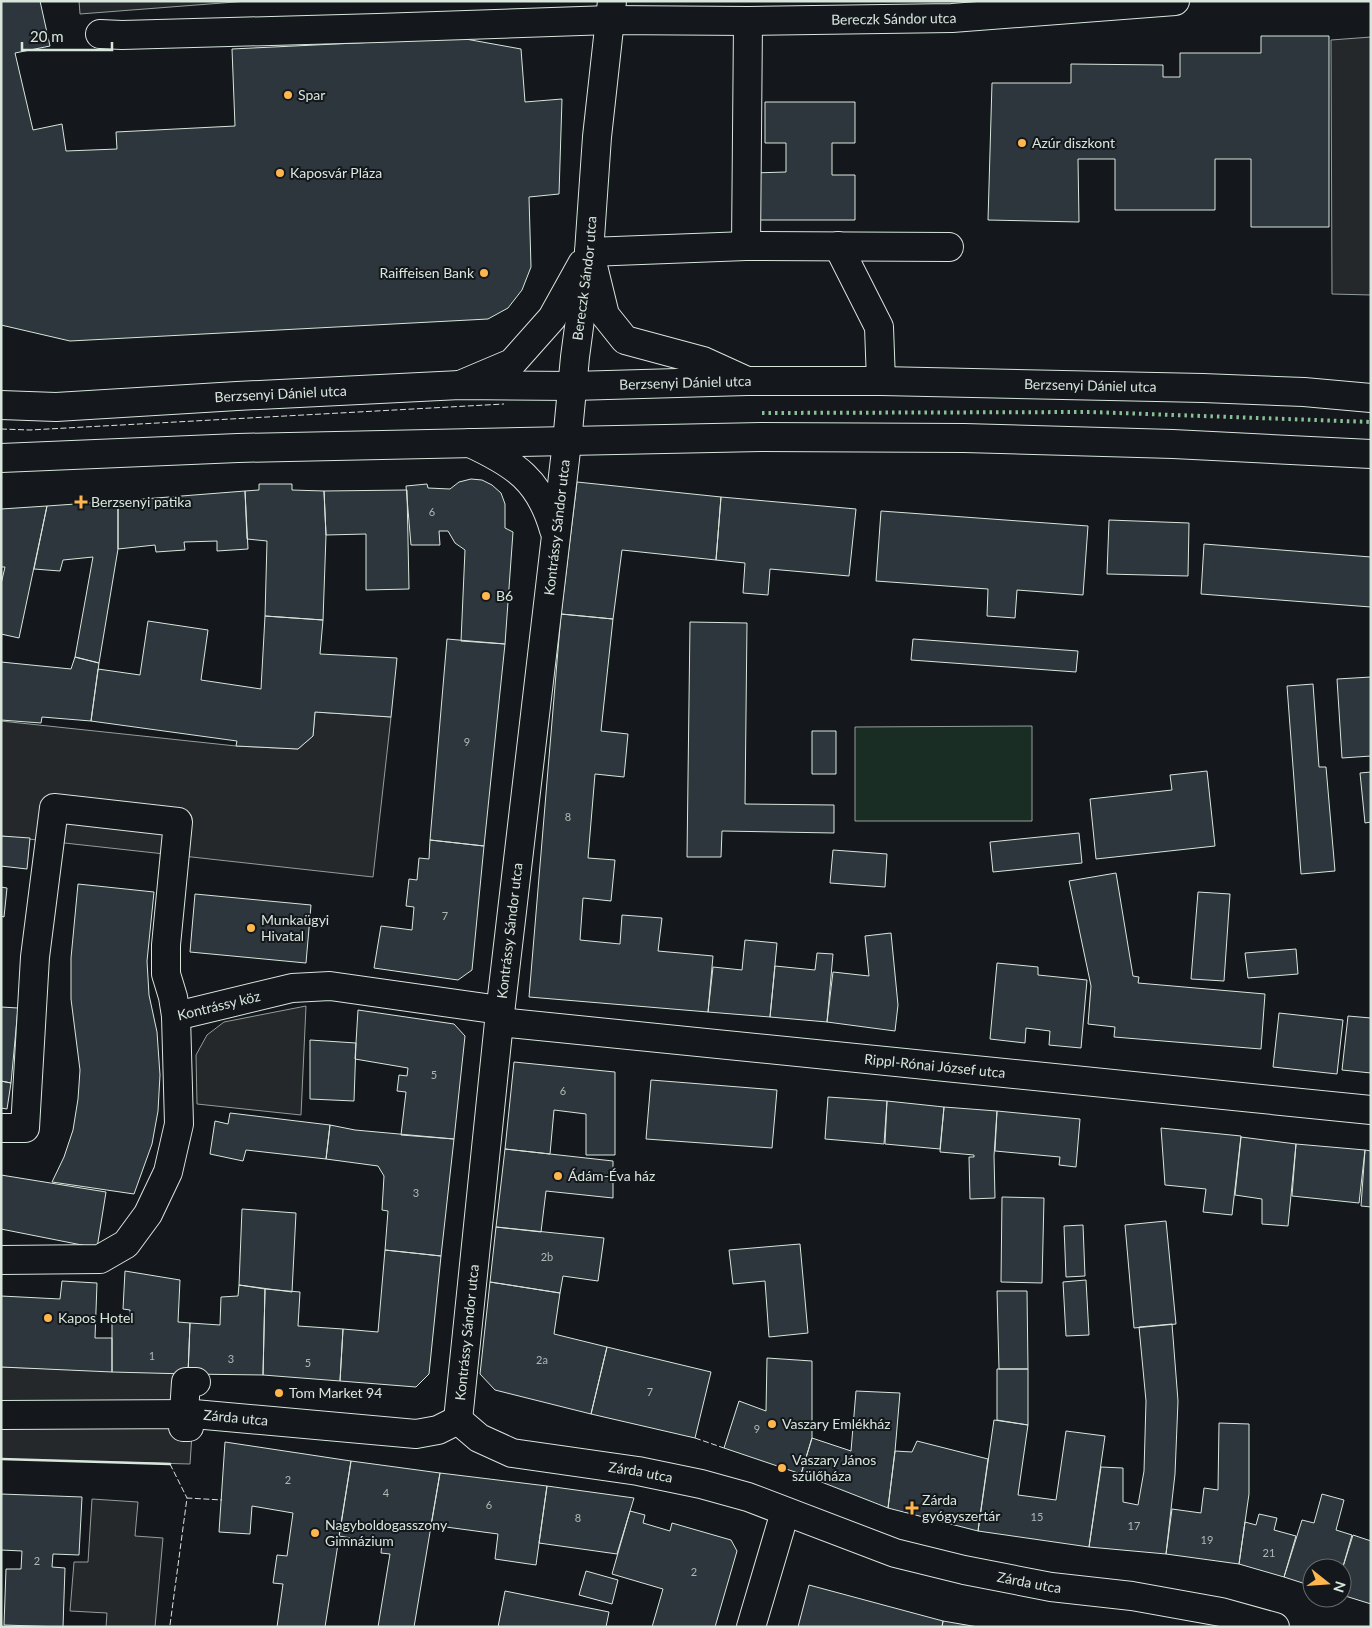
<svg xmlns="http://www.w3.org/2000/svg" width="1372" height="1628" viewBox="0 0 1372 1628" font-family="Lato,sans-serif">
  <rect width="100%" height="100%" fill="#14181c"/>
  <path fill="#1a2d24" stroke="#939e99" d="M 1032,726 L 1032,821 L 855,821 L 855,727 Z"/>
  <path fill="#24282b" stroke="#939e99" d="M 79,1 L 248,1 L 80,14 Z
    M 1371,37 L 1371,295 L 1332,294 L 1331,40 Z
    M 315,712 L 391,717 L 373,877 L 1,836 L 1,721 L 236,746 L 298,749 L 313,736 Z
    M 306,1006 L 301,1115 L 197,1104 L 196,1055 L 207,1035 L 224,1022 Z
    M 1,1367 L 196,1374 L 190,1464 L 1,1459 Z
    M 92,1499 L 138,1502 L 135,1536 L 163,1538 L 155,1627 L 106,1627 L 107,1613 L 70,1611 L 74,1562 L 88,1562 Z"/>
  <path fill="#2c363c" stroke="#d8e6dc" d="M 1,1 L 40,1 L 50,46 L 15,53 L 33,130 L 62,124 L 66,151 L 117,149 L 116,132 L 235,126 L 232,49 L 460,38 L 521,49 L 525,102 L 562,99 L 559,194 L 529,197 L 531,267 L 522,290 L 508,308 L 488,319 L 70,341 L 1,325 Z
    M 1261,36 L 1329,36 L 1329,227 L 1251,227 L 1251,159 L 1215,159 L 1215,210 L 1115,210 L 1115,159 L 1078,159 L 1079,222 L 988,220 L 992,83 L 1071,83 L 1071,64 L 1163,65 L 1163,77 L 1180,77 L 1180,53 L 1261,53 Z
    M 765,102 L 855,102 L 855,143 L 832,143 L 832,175 L 855,175 L 855,220 L 752,220 L 752,173 L 786,172 L 786,143 L 765,143 Z
    M 471,479 L 482,480 L 492,485 L 501,493 L 505,504 L 505,528 L 513,532 L 505,644 L 461,641 L 465,550 L 455,543 L 448,531 L 439,531 L 440,545 L 411,545 L 406,486 L 427,484 L 428,488 L 450,489 L 459,482 Z
    M 577,482 L 721,497 L 716,560 L 622,550 L 613,619 L 561,614 Z
    M 259,484 L 292,484 L 292,490 L 324,491 L 326,535 L 323,620 L 265,616 L 267,541 L 247,539 L 245,491 L 259,490 Z
    M 407,490 L 409,589 L 366,590 L 366,534 L 326,535 L 324,491 Z
    M 245,491 L 248,549 L 217,551 L 217,541 L 184,542 L 185,550 L 156,552 L 155,545 L 118,549 L 118,501 Z
    M 721,497 L 856,509 L 849,576 L 770,569 L 768,595 L 743,593 L 745,563 L 716,560 Z
    M 118,501 L 118,549 L 99,663 L 75,657 L 93,557 L 63,560 L 60,571 L 34,569 L 47,506 Z
    M 47,506 L 19,638 L 1,634 L 1,584 L 5,567 L 1,567 L 1,509 Z
    M 881,511 L 1088,526 L 1083,595 L 1017,590 L 1015,618 L 987,616 L 988,589 L 876,581 Z
    M 1109,520 L 1189,523 L 1188,576 L 1107,574 Z
    M 1204,544 L 1371,557 L 1371,607 L 1201,594 Z
    M 561,614 L 613,619 L 601,731 L 628,734 L 624,777 L 595,774 L 588,858 L 615,860 L 611,901 L 583,898 L 580,940 L 620,944 L 622,915 L 662,918 L 658,951 L 713,956 L 708,1012 L 529,997 Z
    M 265,616 L 323,620 L 320,654 L 397,658 L 391,717 L 315,712 L 313,736 L 298,749 L 236,746 L 237,741 L 91,721 L 98,669 L 140,675 L 148,621 L 208,630 L 201,680 L 261,689 Z
    M 690,622 L 747,623 L 745,804 L 834,805 L 834,833 L 722,831 L 721,857 L 687,857 Z
    M 447,639 L 505,644 L 484,846 L 430,840 Z
    M 913,639 L 1078,651 L 1076,672 L 911,660 Z
    M 75,657 L 99,663 L 91,721 L 42,717 L 41,723 L 1,720 L 1,662 L 71,669 Z
    M 1371,677 L 1371,756 L 1342,758 L 1337,679 Z
    M 1313,684 L 1319,767 L 1326,767 L 1335,871 L 1301,874 L 1287,686 Z
    M 812,731 L 836,731 L 836,774 L 812,774 Z
    M 1207,771 L 1215,846 L 1096,859 L 1090,799 L 1172,790 L 1170,775 Z
    M 1371,772 L 1371,822 L 1365,823 L 1360,773 Z
    M 1079,833 L 1082,863 L 993,872 L 990,842 Z
    M 1,836 L 30,838 L 27,869 L 1,866 Z
    M 430,840 L 484,846 L 472,970 L 458,980 L 374,968 L 381,926 L 412,930 L 414,907 L 406,906 L 409,879 L 417,880 L 419,858 L 429,859 Z
    M 833,850 L 887,854 L 885,887 L 830,883 Z
    M 1116,873 L 1133,976 L 1139,977 L 1138,983 L 1265,994 L 1261,1049 L 1114,1037 L 1115,1027 L 1088,1024 L 1091,986 L 1069,881 Z
    M 78,884 L 154,892 L 147,961 L 149,995 L 157,1032 L 160,1075 L 158,1111 L 152,1144 L 134,1194 L 52,1182 L 64,1157 L 73,1130 L 78,1099 L 80,1070 L 71,999 L 71,958 Z
    M 1,887 L 7,888 L 4,917 L 1,916 Z
    M 1198,892 L 1230,894 L 1224,981 L 1191,979 Z
    M 195,894 L 311,905 L 306,963 L 190,952 Z
    M 891,933 L 898,1005 L 895,1031 L 827,1022 L 833,972 L 869,976 L 865,936 Z
    M 745,940 L 777,943 L 770,1017 L 708,1012 L 713,967 L 742,970 Z
    M 1296,949 L 1298,974 L 1248,978 L 1245,953 Z
    M 817,953 L 833,954 L 827,1022 L 770,1017 L 775,966 L 815,970 Z
    M 997,963 L 1038,967 L 1038,975 L 1087,980 L 1081,1048 L 1049,1045 L 1050,1031 L 1026,1028 L 1025,1043 L 990,1039 Z
    M 1,1007 L 18,1008 L 11,1083 L 1,1081 Z
    M 358,1010 L 454,1024 L 465,1036 L 454,1139 L 401,1135 L 406,1092 L 397,1091 L 399,1075 L 407,1076 L 408,1068 L 355,1059 Z
    M 1279,1013 L 1343,1020 L 1337,1074 L 1273,1067 Z
    M 1348,1016 L 1371,1018 L 1371,1073 L 1342,1070 Z
    M 310,1040 L 356,1043 L 354,1101 L 310,1099 Z
    M 514,1062 L 615,1072 L 615,1155 L 586,1155 L 586,1114 L 554,1110 L 550,1154 L 505,1149 Z
    M 651,1080 L 777,1090 L 772,1148 L 646,1139 Z
    M 1,1081 L 11,1083 L 7,1109 L 1,1108 Z
    M 828,1097 L 887,1101 L 884,1144 L 825,1139 Z
    M 887,1101 L 944,1107 L 940,1149 L 885,1144 Z
    M 944,1107 L 997,1111 L 994,1156 L 995,1198 L 970,1199 L 969,1157 L 974,1157 L 974,1155 L 940,1152 Z
    M 997,1111 L 1080,1119 L 1076,1167 L 1059,1165 L 1060,1157 L 995,1151 Z
    M 230,1113 L 330,1125 L 326,1159 L 246,1150 L 243,1161 L 210,1154 L 215,1121 L 228,1124 Z
    M 330,1125 L 355,1130 L 454,1139 L 441,1256 L 385,1250 L 388,1211 L 382,1210 L 384,1176 L 378,1166 L 326,1159 Z
    M 1161,1128 L 1241,1136 L 1232,1215 L 1203,1212 L 1206,1189 L 1165,1185 Z
    M 1241,1137 L 1296,1144 L 1288,1226 L 1262,1224 L 1262,1199 L 1235,1195 Z
    M 1296,1144 L 1365,1150 L 1359,1203 L 1292,1196 Z
    M 505,1149 L 613,1161 L 613,1198 L 546,1191 L 541,1232 L 496,1227 Z
    M 1365,1150 L 1371,1151 L 1371,1207 L 1361,1206 Z
    M 1,1175 L 106,1192 L 97,1248 L 1,1229 Z
    M 1002,1197 L 1044,1198 L 1042,1283 L 1001,1282 Z
    M 242,1209 L 296,1213 L 292,1292 L 239,1285 Z
    M 1166,1221 L 1176,1324 L 1134,1328 L 1125,1225 Z
    M 1083,1225 L 1085,1276 L 1066,1277 L 1064,1226 Z
    M 496,1227 L 604,1238 L 598,1281 L 563,1276 L 560,1293 L 490,1282 Z
    M 800,1244 L 808,1333 L 769,1337 L 765,1281 L 733,1284 L 729,1250 Z
    M 385,1250 L 441,1256 L 429,1374 L 416,1387 L 340,1381 L 343,1329 L 378,1332 Z
    M 125,1271 L 180,1280 L 178,1322 L 190,1323 L 188,1374 L 112,1372 L 112,1322 L 130,1322 L 130,1310 L 123,1309 Z
    M 1086,1280 L 1089,1335 L 1066,1336 L 1063,1282 Z
    M 62,1281 L 97,1283 L 95,1338 L 112,1338 L 112,1372 L 1,1367 L 1,1296 L 60,1299 Z
    M 490,1282 L 560,1293 L 554,1334 L 607,1347 L 591,1414 L 495,1390 L 480,1374 Z
    M 239,1285 L 265,1289 L 263,1375 L 188,1374 L 190,1323 L 220,1325 L 221,1297 L 238,1296 Z
    M 265,1289 L 300,1292 L 298,1326 L 343,1329 L 340,1381 L 263,1375 Z
    M 997,1291 L 1027,1291 L 1028,1369 L 999,1369 Z
    M 1172,1324 L 1178,1401 L 1175,1474 L 1166,1554 L 1089,1547 L 1101,1467 L 1123,1468 L 1123,1502 L 1138,1505 L 1144,1471 L 1146,1401 L 1139,1327 Z
    M 607,1347 L 711,1372 L 695,1438 L 591,1414 Z
    M 767,1358 L 812,1361 L 812,1438 L 801,1474 L 724,1448 L 739,1401 L 766,1411 Z
    M 997,1369 L 1028,1369 L 1028,1425 L 997,1420 Z
    M 856,1391 L 900,1393 L 895,1451 L 888,1508 L 801,1474 L 812,1438 L 851,1451 Z
    M 994,1420 L 1028,1425 L 1018,1495 L 1056,1500 L 1066,1431 L 1105,1436 L 1089,1547 L 978,1531 Z
    M 1219,1423 L 1249,1424 L 1249,1494 L 1239,1564 L 1166,1554 L 1172,1509 L 1201,1513 L 1204,1488 L 1218,1490 Z
    M 917,1441 L 988,1459 L 978,1531 L 888,1508 L 895,1451 L 912,1452 Z
    M 225,1442 L 351,1461 L 325,1627 L 277,1627 L 283,1584 L 273,1583 L 277,1555 L 287,1556 L 293,1513 L 252,1506 L 250,1534 L 219,1532 Z
    M 351,1461 L 440,1473 L 414,1627 L 378,1627 L 390,1554 L 381,1553 L 382,1543 L 339,1536 Z
    M 440,1473 L 547,1486 L 536,1565 L 495,1559 L 498,1534 L 431,1525 Z
    M 547,1486 L 634,1498 L 617,1554 L 539,1543 Z
    M 1,1494 L 82,1497 L 79,1555 L 53,1554 L 52,1567 L 65,1568 L 63,1627 L 4,1625 L 6,1569 L 21,1569 L 22,1551 L 1,1550 Z
    M 1322,1494 L 1344,1500 L 1336,1530 L 1352,1535 L 1342,1570 L 1342,1568 L 1312,1568 L 1312,1586 L 1284,1577 L 1302,1520 L 1314,1523 Z
    M 630,1511 L 645,1515 L 643,1523 L 670,1531 L 672,1523 L 731,1540 L 737,1551 L 715,1627 L 652,1627 L 663,1589 L 612,1574 Z
    M 1259,1514 L 1277,1518 L 1274,1530 L 1296,1536 L 1284,1577 L 1239,1564 L 1245,1522 L 1256,1525 Z
    M 1353,1535 L 1371,1541 L 1371,1604 L 1342,1595 L 1342,1570 Z
    M 586,1571 L 618,1580 L 612,1604 L 579,1595 Z
    M 809,1585 L 943,1621 L 942,1627 L 798,1627 Z
    M 505,1591 L 609,1612 L 606,1627 L 498,1627 Z
    M 943,1621 L 978,1627 L 942,1627 Z"/>
  <g fill="none" stroke-linecap="round" stroke-linejoin="round">
    <defs>
      <g id="minor">
        <path id="s1" d="M 100,34 L 122,35 L 378,28 L 610,20 L 748,21 L 952,18 L 1175,1"/>
        <path d="M 746,246 L 748,21"/>
        <path d="M 838,246 L 879,327 L 881,381"/>
        <path d="M 589,252 L 746,246 L 949,247"/>
        <path d="M 593,266 L 605,315 L 625,340 L 703,361 L 747,381"/>
        <path d="M 460,385 L 512,363 L 552,318 L 582,264"/>
        <path d="M 470,443 C 515,464 540,480 554,530"/>
        <path id="s2" d="M 176,1016 L 292,988 L 330,986 L 500,1010"/>
        <path id="s3" d="M 499,1022 L 1371,1110"/>
        <path d="M 1,1260 L 100,1259 L 126,1244 L 148,1214 L 168,1172 L 179,1124 L 176,1016 L 173,997 L 166,974 L 166,945 L 178,822 L 54,808 L 35,957 L 25,1128 L 3,1128"/>
        <path id="s4" d="M 1,1415 L 194,1414 L 416,1434 L 438,1430 L 458,1420"/>
        <path id="s5" d="M 458,1420 L 499,1022 L 567,442 L 575,357 L 589,252 L 597,137 L 612,1"/>
        <path id="s6" d="M 458,1420 L 479,1438 L 512,1453 L 638,1471 L 701,1484 L 748,1497 L 895,1553 L 964,1570 L 1051,1587 L 1132,1596 L 1221,1612 L 1275,1627"/>
        <path d="M 189,1427 L 183,1427 L 186,1382 L 196,1382"/>
        <path d="M 751,1627 L 785,1512"/>
      </g>
      <g id="major">
        <path id="s7" d="M 1,405 L 56,407 L 237,396 L 460,385 L 573,386 L 747,381 L 881,381 L 1203,388 L 1304,392 L 1371,398"/>
        <path d="M 1,458 L 238,448 L 761,437 L 964,438 L 1173,444 L 1371,454"/>
      </g>
    </defs>
    <use href="#minor" stroke="#d8e6dc" stroke-width="30"/>
    <use href="#major" stroke="#d8e6dc" stroke-width="30"/>
    <use href="#minor" stroke="#14181c" stroke-width="28"/>
    <use href="#major" stroke="#14181c" stroke-width="28"/>
    <path stroke="#8ac095" stroke-width="4" stroke-dasharray="2.5 4" stroke-linecap="butt" d="M 762,413 L 1090,412 L 1371,422"/>
    <path stroke="#d8e6dc" stroke-width="1" stroke-dasharray="6 2.5" stroke-linecap="butt" d="M 1,429 L 30,430 L 504,404
      M 695,1438 L 724,1448
      M 170,1464 L 187,1498
      M 170,1625 L 187,1498 L 222,1500"/>
    <path stroke="#d8e6dc" stroke-width="2.5" d="M 1,1459 L 170,1464"/>
  </g>
  <g fill="#ffb74d" stroke="#14181c" stroke-width="2">
    <circle cx="288" cy="95" r="5"/>
    <circle cx="1022" cy="143" r="5"/>
    <circle cx="280" cy="173" r="5"/>
    <circle cx="484" cy="273" r="5"/>
    <path d="M78.5 494.5h5v5h5v5h-5v5h-5v-5h-5v-5h5z"/>
    <circle cx="486" cy="596" r="5"/>
    <circle cx="251" cy="928" r="5"/>
    <circle cx="558" cy="1176" r="5"/>
    <circle cx="48" cy="1318" r="5"/>
    <circle cx="279" cy="1393" r="5"/>
    <circle cx="772" cy="1424" r="5"/>
    <circle cx="782" cy="1468" r="5"/>
    <path d="M909.5 1500.5h5v5h5v5h-5v5h-5v-5h-5v-5h5z"/>
    <circle cx="315" cy="1533" r="5"/>
  </g>
  <g text-anchor="middle" stroke-width="4" stroke-linejoin="round" paint-order="stroke">
    <g font-size="11" fill="#adbab4">
      <text x="432" y="516">6</text>
      <text x="467" y="746">9</text>
      <text x="568" y="821">8</text>
      <text x="445" y="920">7</text>
      <text x="434" y="1079">5</text>
      <text x="563" y="1095">6</text>
      <text x="416" y="1197">3</text>
      <text x="547" y="1261">2b</text>
      <text x="152" y="1360">1</text>
      <text x="231" y="1363">3</text>
      <text x="542" y="1364">2a</text>
      <text x="308" y="1367">5</text>
      <text x="650" y="1396">7</text>
      <text x="757" y="1433">9</text>
      <text x="288" y="1484">2</text>
      <text x="386" y="1497">4</text>
      <text x="489" y="1509">6</text>
      <text x="1037" y="1521">15</text>
      <text x="578" y="1522">8</text>
      <text x="1134" y="1530">17</text>
      <text x="1207" y="1544">19</text>
      <text x="1269" y="1557">21</text>
      <text x="37" y="1565">2</text>
      <text x="694" y="1576">2</text>
    </g>
    <g font-size="14" fill="#d8e6dc" stroke="#14181c">
      <text dy="5" stroke="none"><textPath href="#s1" startOffset="794">Bereczk Sándor utca</textPath></text>
      <text dy="5" stroke="none"><textPath href="#s5" startOffset="1149">Bereczk Sándor utca</textPath></text>
      <text dy="5" stroke="none"><textPath href="#s7" startOffset="685">Berzsenyi Dániel utca</textPath></text>
      <text dy="5" stroke="none"><textPath href="#s7" startOffset="1090">Berzsenyi Dániel utca</textPath></text>
      <text dy="5" stroke="none"><textPath href="#s7" startOffset="280">Berzsenyi Dániel utca</textPath></text>
      <text dy="5" stroke="none"><textPath href="#s5" startOffset="898">Kontrássy Sándor utca</textPath></text>
      <text dy="5" stroke="none"><textPath href="#s5" startOffset="492">Kontrássy Sándor utca</textPath></text>
      <text dy="5" stroke="none"><textPath href="#s2" startOffset="44">Kontrássy köz</textPath></text>
      <text dy="5" stroke="none"><textPath href="#s3" startOffset="438">Rippl-Rónai József utca</textPath></text>
      <text dy="5" stroke="none"><textPath href="#s5" startOffset="88">Kontrássy Sándor utca</textPath></text>
      <text dy="5" stroke="none"><textPath href="#s4" startOffset="235">Zárda utca</textPath></text>
      <text dy="5" stroke="none"><textPath href="#s6" startOffset="194">Zárda utca</textPath></text>
      <text dy="5" stroke="none"><textPath href="#s6" startOffset="599">Zárda utca</textPath></text>
    </g>
    <g font-size="14" fill="#d8e6dc" stroke="#14181c" text-anchor="start">
      <text x="298" y="100">Spar</text>
      <text x="1032" y="148">Azúr diszkont</text>
      <text x="290" y="178">Kaposvár Pláza</text>
      <text x="474" y="278" text-anchor="end">Raiffeisen Bank</text>
      <text x="91" y="507">Berzsenyi patika</text>
      <text x="496" y="601">B6</text>
      <text x="261" y="925">Munkaügyi<tspan x="261" dy="16">Hivatal</tspan></text>
      <text x="568" y="1181">Ádám-Éva ház</text>
      <text x="58" y="1323">Kapos Hotel</text>
      <text x="289" y="1398">Tom Market 94</text>
      <text x="782" y="1429">Vaszary Emlékház</text>
      <text x="792" y="1465">Vaszary János<tspan x="792" dy="16">szülőháza</tspan></text>
      <text x="922" y="1505">Zárda<tspan x="922" dy="16">gyógyszertár</tspan></text>
      <text x="325" y="1530">Nagyboldogasszony<tspan x="325" dy="16">Gimnázium</tspan></text>
    </g>
  </g>
  <rect width="1372" height="1628" fill="none" stroke="#d8e6dc" stroke-width="5"/>
  <g transform="translate(1327 1583) rotate(107)"><circle r="24" fill="#14181c" stroke="#626a69"/>
  <path d="M0-4L9 19L0 12L-9 19Z" fill="#ffb74d"/>
  <text y="-8" font-size="14" font-weight="bold" text-anchor="middle" fill="#d8e6dc">N</text>
  </g>
  <path d="M22 42v8h90v-8" fill="none" stroke="#d8e6dc" stroke-width="2.5"/>
  <text x="30" y="42" font-size="15" fill="#d8e6dc" stroke="#14181c" stroke-width="4" paint-order="stroke">20 m</text>
</svg>
